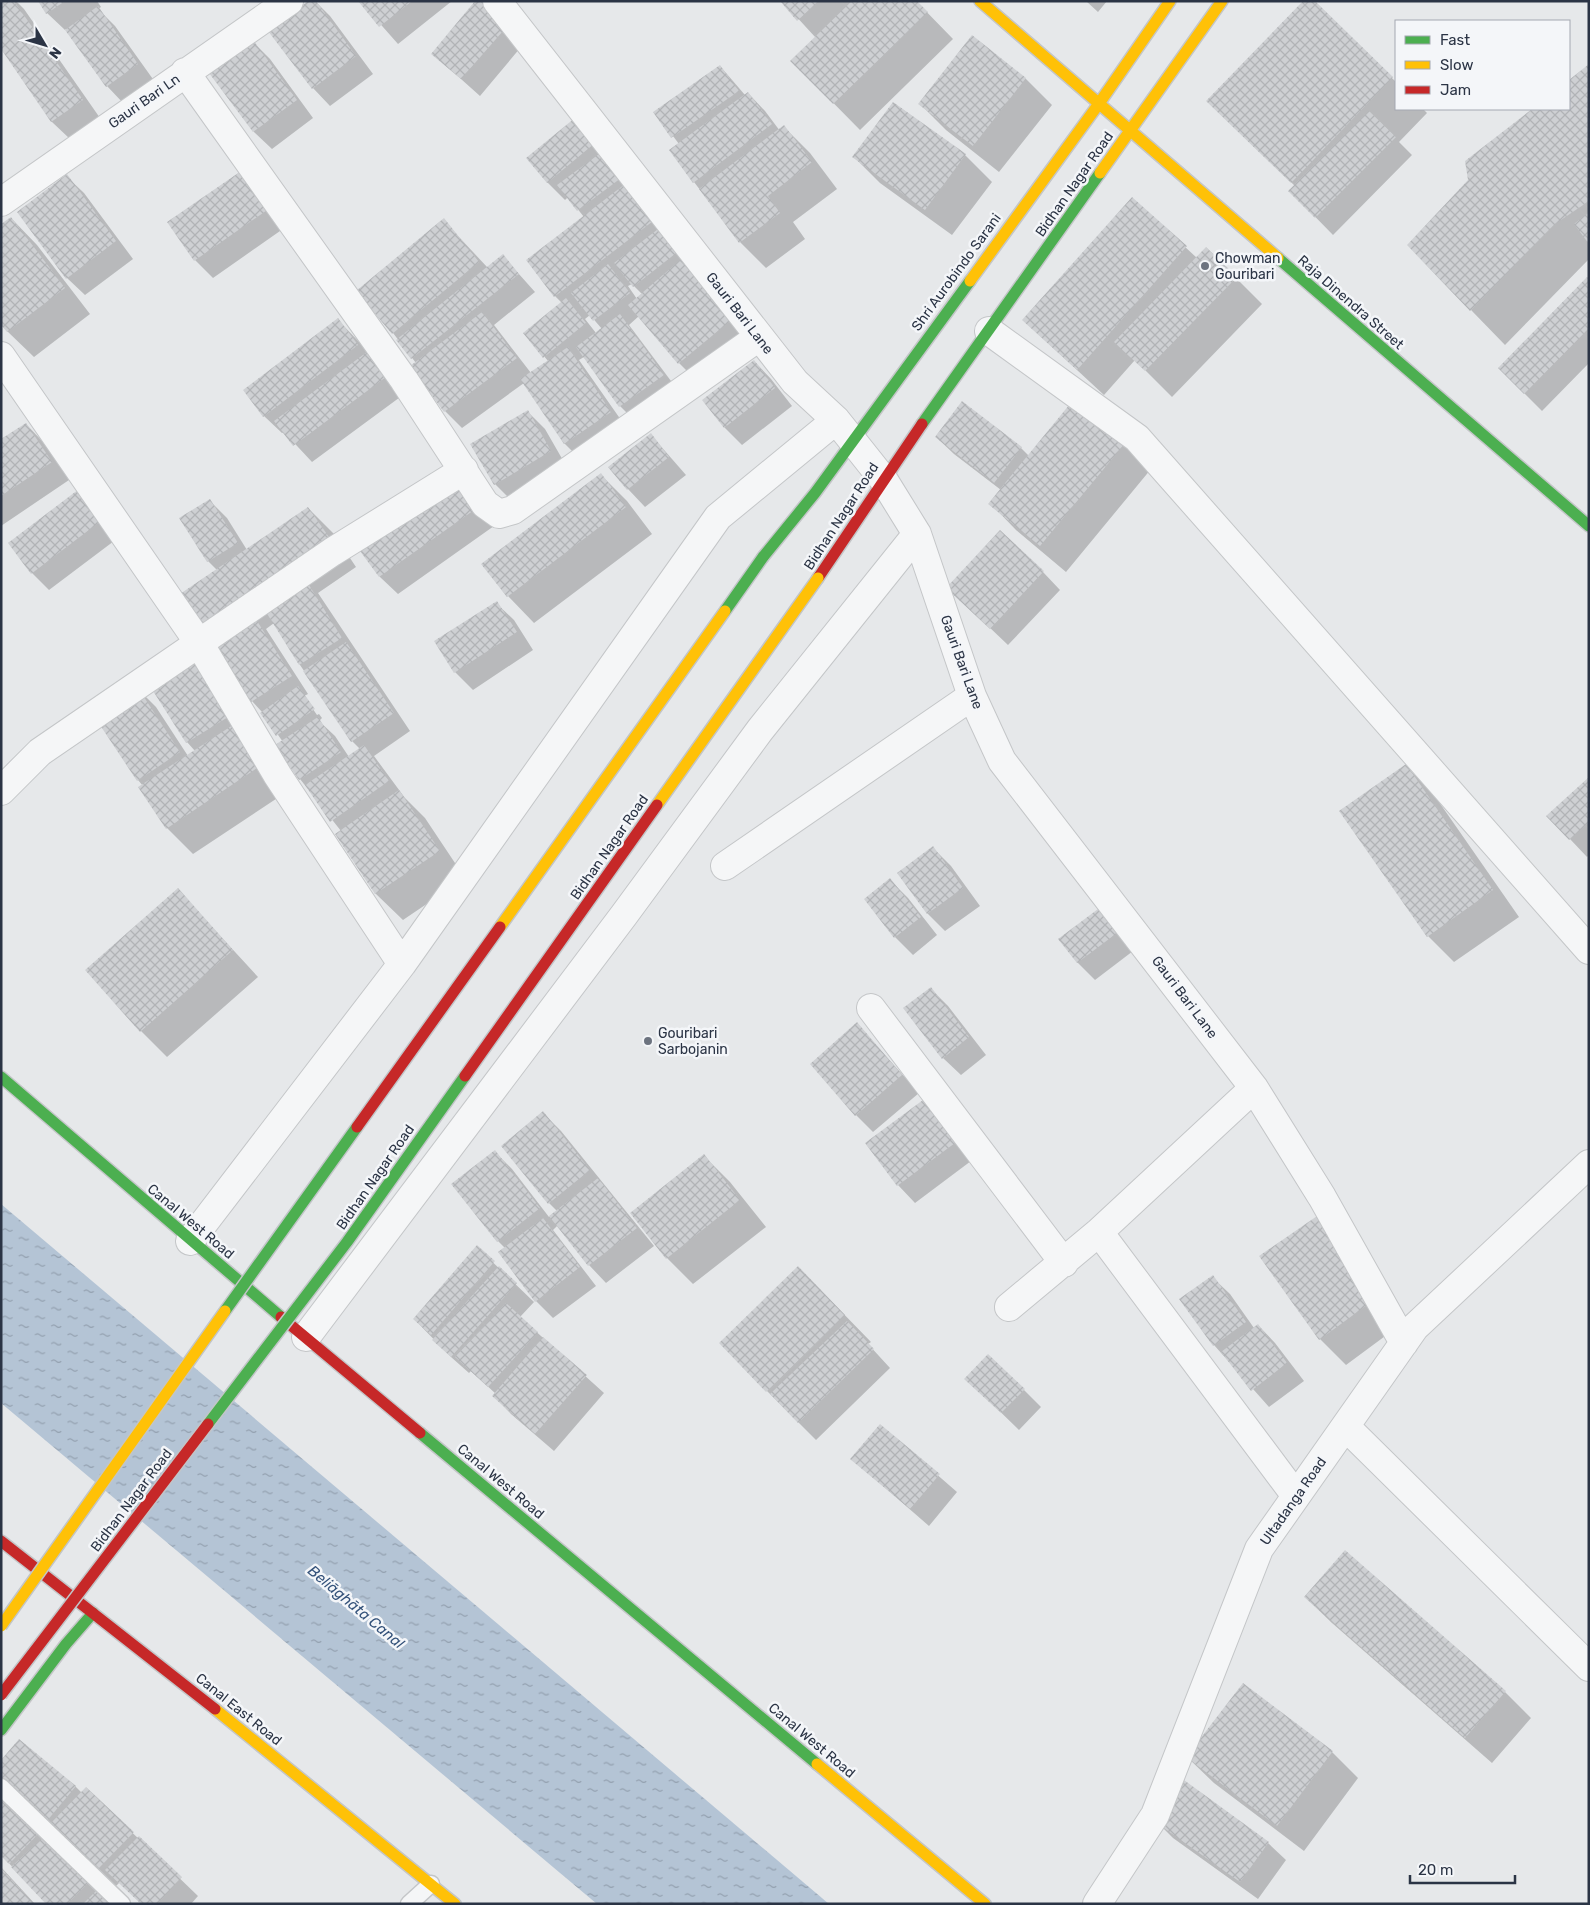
<svg xmlns="http://www.w3.org/2000/svg" width="1590" height="1905" viewBox="0 0 1590 1905" font-family="Rubik,sans-serif">
  <defs>
    <pattern id="water-ripples" width="26" height="14" patternUnits="userSpaceOnUse" patternTransform="scale(1.25)"><rect width="26" height="14" fill="#b4c4d5"/><path d="M2 4q2-2 4 0t4 0M15 11q2-2 4 0t4 0" fill="none" stroke="#93a0af"/></pattern>
    <pattern id="building-cross-hatch" width="8" height="8" patternUnits="userSpaceOnUse" patternTransform="scale(1.25)"><rect width="8" height="8" fill="#ced0d3"/><path d="M0 0l8 8M0 8l8-8" fill="none" stroke="#b1b3b6"/></pattern>
  </defs>
  <rect width="100%" height="100%" fill="#e6e8ea"/>
  <path fill="url(#water-ripples)" d="M 1,1204 L 829,1904 L 597,1904 L 1,1403 Z"/>
  <path fill="#0003" fill-rule="evenodd" d="M 1,1 L 16,1 L 24,9 L 100,118 L 70,139 L 52,122 L 1,47 Z
    M 40,1 L 97,1 L 101,7 L 98,9 L 115,26 L 155,82 L 124,104 L 107,86 L 66,29 L 65,30 L 47,13 Z
    M 315,1 L 330,16 L 373,74 L 330,106 L 313,88 Z
    M 360,1 L 452,1 L 398,44 Z
    M 477,1 L 526,41 L 480,96 L 433,54 Z
    M 782,1 L 916,1 L 953,39 L 860,130 L 792,61 L 816,38 Z
    M 1086,1 L 1107,1 L 1098,12 Z
    M 1314,1 L 1396,82 L 1396,109 L 1423,109 L 1427,113 L 1399,142 L 1412,155 L 1333,235 L 1290,191 L 1295,186 L 1242,135 Z
    M 253,42 L 270,59 L 313,118 L 272,149 L 254,132 L 211,73 Z
    M 1589,65 L 1589,259 L 1505,345 L 1408,245 L 1469,180 L 1466,162 L 1534,109 L 1569,109 L 1569,81 Z
    M 720,66 L 745,95 L 748,93 L 765,111 L 780,131 L 784,127 L 810,153 L 837,189 L 793,222 L 805,239 L 766,268 L 740,242 L 694,182 L 679,144 L 655,112 Z
    M 1025,78 L 1052,105 L 999,172 L 946,130 L 920,104 Z
    M 894,103 L 965,155 L 992,182 L 952,235 L 880,183 L 854,157 Z
    M 581,114 L 761,343 L 705,389 L 679,363 L 639,316 L 629,325 L 680,393 L 638,424 L 620,406 L 584,357 L 579,360 L 628,430 L 582,461 L 564,443 L 524,383 L 462,428 L 445,411 L 416,363 L 393,333 L 443,220 L 488,268 L 503,256 L 535,292 L 494,325 L 531,373 L 548,361 L 525,333 L 562,303 L 555,296 L 584,217 L 568,197 L 565,200 L 547,182 ZM 632,284 L 642,294 L 637,299 L 628,286 ZM 590,315 L 602,329 L 596,333 L 585,319 Z
    M 246,168 L 290,224 L 213,278 L 195,260 L 169,222 Z
    M 66,176 L 84,193 L 133,259 L 85,295 L 67,278 Z
    M 1132,198 L 1197,258 L 1236,278 L 1262,304 L 1172,397 L 1135,360 L 1104,395 L 1023,320 Z
    M 11,218 L 37,245 L 90,314 L 34,357 L 7,331 Z
    M 1589,281 L 1589,363 L 1542,411 L 1499,368 Z
    M 338,320 L 407,392 L 312,462 L 284,432 L 282,433 L 264,416 Z
    M 754,361 L 771,379 L 792,406 L 742,445 L 724,427 Z
    M 528,412 L 545,429 L 568,469 L 513,502 L 495,484 L 472,445 Z
    M 26,424 L 43,442 L 69,480 L 1,526 L 1,441 Z
    M 651,435 L 686,475 L 645,507 L 628,489 Z
    M 936,437 L 1021,448 L 1029,456 L 1125,443 L 1151,469 L 1066,572 L 1016,530 L 990,503 L 1001,490 L 954,454 Z
    M 601,475 L 627,501 L 652,534 L 534,623 L 508,596 L 483,564 Z
    M 456,478 L 494,526 L 398,594 L 380,577 L 359,547 Z
    M 83,488 L 122,535 L 49,590 L 32,573 Z
    M 209,500 L 227,518 L 247,550 L 308,508 L 334,534 L 356,567 L 318,593 L 410,731 L 374,756 L 405,798 L 425,818 L 465,878 L 403,920 L 376,894 L 337,834 L 341,831 L 300,779 L 283,742 L 262,712 L 252,701 L 217,570 L 208,561 ZM 274,623 L 300,665 L 352,741 L 360,749 L 349,757 L 335,736 L 319,721 L 322,718 L 319,714 L 317,715 L 304,696 L 308,694 L 266,629 Z
    M 1043,572 L 1060,590 L 1008,645 L 966,605 Z
    M 496,603 L 514,620 L 533,650 L 473,690 L 455,672 L 436,642 Z
    M 195,655 L 288,791 L 193,854 L 167,828 L 143,786 L 138,780 L 138,689 L 156,707 L 188,756 L 195,751 L 187,742 L 150,683 Z
    M 1406,766 L 1432,792 L 1519,917 L 1454,962 L 1428,936 Z
    M 1589,778 L 1589,855 L 1587,857 L 1570,839 Z
    M 933,848 L 951,866 L 980,906 L 945,931 L 928,914 L 899,874 Z
    M 890,880 L 908,898 L 937,935 L 913,955 L 895,937 L 866,899 Z
    M 178,890 L 258,977 L 167,1057 L 141,1031 Z
    M 1102,908 L 1137,948 L 1095,980 L 1078,963 L 1060,940 Z
    M 931,989 L 948,1006 L 986,1055 L 961,1075 L 943,1058 Z
    M 857,1024 L 919,1093 L 873,1132 L 856,1115 Z
    M 923,1101 L 940,1119 L 971,1161 L 915,1203 L 898,1185 Z
    M 543,1113 L 561,1131 L 654,1246 L 606,1283 L 589,1265 L 558,1225 L 553,1230 L 596,1286 L 553,1318 L 536,1301 L 505,1248 L 498,1241 L 495,1152 L 512,1169 L 549,1217 L 557,1211 L 549,1203 Z
    M 704,1156 L 730,1182 L 766,1227 L 693,1284 L 667,1258 Z
    M 1346,1242 L 1396,1328 L 1346,1365 L 1320,1339 Z
    M 477,1247 L 534,1302 L 520,1317 L 604,1393 L 554,1451 L 511,1414 L 494,1396 L 496,1394 L 471,1371 L 469,1373 L 451,1357 L 414,1319 Z
    M 798,1267 L 871,1342 L 868,1344 L 890,1368 L 816,1440 L 767,1391 Z
    M 1212,1277 L 1230,1294 L 1254,1328 L 1258,1325 L 1275,1343 L 1304,1381 L 1269,1407 L 1214,1345 Z
    M 1024,1390 L 1041,1407 L 1019,1430 L 984,1396 Z
    M 880,1425 L 957,1492 L 929,1526 L 852,1459 Z
    M 1305,1597 L 1505,1692 L 1531,1718 L 1492,1763 L 1332,1623 Z
    M 1332,1752 L 1358,1778 L 1304,1851 L 1214,1783 L 1187,1757 Z
    M 75,1786 L 82,1793 L 86,1788 L 198,1896 L 191,1904 L 142,1904 L 120,1882 L 116,1886 L 65,1837 L 9,1792 Z
    M 1,1794 L 115,1904 L 48,1904 L 1,1855 Z
    M 1156,1821 L 1268,1843 L 1286,1860 L 1258,1899 L 1173,1838 Z
    M 1,1867 L 35,1904 L 1,1904 Z"/>
  <path fill="url(#building-cross-hatch)" d="M 1,1 L 14,1 L 83,100 L 51,122 L 1,49 Z
    M 38,1 L 65,1 L 46,14 Z
    M 308,1 L 316,1 L 356,56 L 312,89 L 268,31 Z
    M 358,1 L 412,1 L 379,27 Z
    M 475,1 L 484,1 L 510,23 L 461,79 L 431,54 Z
    M 780,1 L 819,1 L 797,21 Z
    M 852,1 L 917,1 L 928,12 L 833,104 L 790,61 Z
    M 1303,1 L 1315,1 L 1393,77 L 1291,183 L 1206,101 Z
    M 98,6 L 138,64 L 106,87 L 65,30 Z
    M 972,35 L 1026,78 L 973,146 L 918,104 Z
    M 253,40 L 297,100 L 253,132 L 209,73 Z
    M 1589,64 L 1589,201 L 1555,224 L 1470,311 L 1407,245 L 1468,180 L 1465,161 L 1532,109 L 1569,109 L 1569,80 Z
    M 720,65 L 739,91 L 671,138 L 653,112 Z
    M 748,92 L 772,124 L 693,183 L 669,150 Z
    M 893,102 L 966,154 L 925,210 L 852,157 Z
    M 1369,111 L 1396,137 L 1315,218 L 1288,191 Z
    M 581,113 L 601,138 L 547,183 L 526,158 Z
    M 784,125 L 812,162 L 768,196 L 780,213 L 739,243 L 699,189 Z
    M 610,146 L 629,172 L 577,211 L 557,185 Z
    M 247,167 L 273,206 L 194,261 L 167,222 Z
    M 67,174 L 116,241 L 66,279 L 17,212 Z
    M 629,181 L 657,218 L 554,297 L 526,260 Z
    M 1132,197 L 1187,246 L 1077,370 L 1022,320 Z
    M 1589,212 L 1589,244 L 1574,224 Z
    M 11,217 L 65,288 L 7,332 L 1,325 L 1,224 Z
    M 444,218 L 479,262 L 392,334 L 356,291 Z
    M 662,226 L 680,250 L 633,287 L 614,263 Z
    M 1206,247 L 1237,277 L 1145,371 L 1114,342 Z
    M 503,254 L 519,274 L 411,359 L 396,340 Z
    M 685,256 L 736,316 L 678,364 L 628,305 Z
    M 608,264 L 630,293 L 593,321 L 571,293 Z
    M 1587,277 L 1589,279 L 1589,328 L 1524,394 L 1498,368 Z
    M 566,298 L 586,323 L 543,358 L 523,333 Z
    M 482,312 L 517,358 L 444,412 L 410,366 Z
    M 620,314 L 664,375 L 619,407 L 576,347 Z
    M 338,318 L 358,345 L 263,417 L 243,390 Z
    M 568,347 L 611,412 L 564,444 L 520,379 Z
    M 371,349 L 390,374 L 293,446 L 274,421 Z
    M 754,360 L 775,388 L 724,428 L 702,400 Z
    M 1074,399 L 1126,442 L 1040,546 L 988,504 Z
    M 962,401 L 1022,447 L 994,483 L 935,437 Z
    M 528,410 L 551,451 L 494,485 L 470,444 Z
    M 26,423 L 52,462 L 1,496 L 1,439 Z
    M 651,433 L 669,457 L 627,490 L 608,467 Z
    M 601,473 L 626,507 L 507,597 L 481,564 Z
    M 456,477 L 477,508 L 379,577 L 357,547 Z
    M 83,486 L 106,517 L 31,574 L 8,543 Z
    M 210,499 L 238,543 L 207,562 L 179,518 Z
    M 308,507 L 331,540 L 201,629 L 177,596 Z
    M 1000,530 L 1044,571 L 990,629 L 946,588 Z
    M 304,577 L 342,638 L 299,665 L 261,604 Z
    M 497,601 L 517,632 L 454,673 L 434,641 Z
    M 252,613 L 292,676 L 251,702 L 211,639 Z
    M 346,642 L 394,713 L 351,742 L 303,671 Z
    M 195,653 L 233,714 L 186,743 L 148,683 Z
    M 298,686 L 315,709 L 276,736 L 260,713 Z
    M 138,688 L 180,752 L 137,781 L 94,716 Z
    M 318,717 L 341,752 L 299,780 L 275,745 Z
    M 236,723 L 263,764 L 166,829 L 138,787 Z
    M 364,745 L 389,781 L 330,822 L 305,785 Z
    M 1406,764 L 1493,890 L 1427,937 L 1339,811 Z
    M 1589,777 L 1589,822 L 1569,840 L 1546,816 Z
    M 399,790 L 440,851 L 375,894 L 335,834 Z
    M 933,846 L 963,888 L 927,914 L 897,873 Z
    M 890,878 L 921,917 L 894,938 L 864,899 Z
    M 178,888 L 233,950 L 140,1032 L 85,970 Z
    M 1102,906 L 1121,930 L 1077,963 L 1058,939 Z
    M 931,987 L 969,1037 L 942,1059 L 903,1008 Z
    M 857,1022 L 902,1075 L 855,1116 L 810,1064 Z
    M 923,1100 L 955,1143 L 897,1186 L 865,1143 Z
    M 543,1111 L 590,1170 L 548,1204 L 501,1146 Z
    M 495,1150 L 540,1208 L 497,1242 L 451,1184 Z
    M 704,1154 L 740,1200 L 666,1259 L 630,1213 Z
    M 598,1178 L 637,1228 L 588,1266 L 549,1216 Z
    M 1320,1214 L 1371,1302 L 1319,1340 L 1259,1256 Z
    M 543,1218 L 580,1267 L 535,1302 L 498,1252 Z
    M 477,1245 L 495,1261 L 431,1335 L 413,1319 Z
    M 499,1266 L 517,1283 L 451,1357 L 432,1340 Z
    M 798,1266 L 845,1315 L 766,1392 L 719,1343 Z
    M 1213,1275 L 1246,1322 L 1213,1346 L 1179,1299 Z
    M 506,1303 L 538,1332 L 488,1387 L 455,1357 Z
    M 847,1321 L 874,1349 L 798,1423 L 770,1394 Z
    M 1258,1324 L 1287,1363 L 1251,1391 L 1221,1352 Z
    M 543,1337 L 587,1375 L 535,1434 L 492,1396 Z
    M 988,1354 L 1025,1389 L 1001,1413 L 964,1379 Z
    M 880,1424 L 940,1474 L 910,1509 L 850,1459 Z
    M 1345,1550 L 1506,1691 L 1465,1738 L 1304,1597 Z
    M 1243,1683 L 1333,1751 L 1277,1826 L 1186,1757 Z
    M 19,1739 L 76,1786 L 46,1822 L 1,1784 L 1,1760 Z
    M 1184,1780 L 1269,1842 L 1240,1882 L 1154,1821 Z
    M 86,1787 L 134,1832 L 98,1869 L 50,1824 Z
    M 1,1792 L 41,1831 L 9,1864 L 1,1856 Z
    M 48,1833 L 92,1879 L 67,1904 L 46,1904 L 11,1867 Z
    M 139,1836 L 182,1877 L 157,1904 L 141,1904 L 105,1870 Z
    M 1,1868 L 34,1904 L 1,1904 Z
    M 100,1887 L 116,1904 L 83,1904 Z"/>
  <g fill="none" stroke-linecap="round" stroke-linejoin="round">
    <defs>
      <path id="lane" d="M 1,1787 L 122,1904
        M 409,1904 L 431,1884"/>
      <path id="street" d="M 497,1 L 795,382 L 836,420 L 852,440 L 883,479 L 917,534 L 972,696 L 1002,761 L 1254,1088 L 1322,1197 L 1404,1343
        M 185,72 L 404,380 L 485,504 L 499,514 L 513,510 L 759,337
        M 1,202 L 289,1
        M 989,331 L 1137,438 L 1589,950
        M 1,356 L 199,643 L 278,776 L 402,964
        M 1,791 L 40,752 L 332,552 L 464,470
        M 725,866 L 972,696
        M 871,1008 L 1064,1263
        M 1099,1232 L 1296,1496
        M 190,1241 L 402,964 L 718,517 L 836,420
        M 1009,1307 L 1099,1232 L 1254,1088
        M 306,1337 L 624,915 L 760,730 L 917,534
        M 1346,1427 L 1589,1667
        M 1097,1904 L 1155,1815 L 1259,1549 L 1415,1327 L 1589,1164"/>
      <path id="fast" d="M 1278,258 L 1589,526
        M 922,424 L 1100,173
        M 763,557 L 815,493 L 970,281
        M 1,1077 L 281,1317
        M 420,1433 L 817,1764
        M 1,1730 L 66,1644 L 93,1613"/>
      <path id="slow" d="M 980,1 L 1278,258
        M 1100,173 L 1222,1
        M 970,281 L 1098,105 L 1170,1
        M 215,1709 L 455,1904
        M 817,1764 L 985,1904"/>
      <path id="jam" d="M 818,578 L 922,424
        M 281,1317 L 420,1433
        M 1,1541 L 215,1709"/>
    </defs>
    <use href="#lane" stroke="#c4c6c8" stroke-width="19"/>
    <use href="#street" stroke="#c4c6c8" stroke-width="30"/>
    <use href="#fast" stroke="#c4c6c8" stroke-width="14"/>
    <use href="#slow" stroke="#c4c6c8" stroke-width="14"/>
    <use href="#jam" stroke="#c4c6c8" stroke-width="14"/>
    <use href="#lane" stroke="#f5f6f7" stroke-width="16"/>
    <use href="#street" stroke="#f5f6f7" stroke-width="28"/>
    <use href="#fast" stroke="#4caf50" stroke-width="11"/>
    <use href="#slow" stroke="#ffc107" stroke-width="11"/>
    <use href="#jam" stroke="#c62828" stroke-width="11"/>
    <defs>
      <path id="fast-bridge" d="M 725,611 L 763,557
        M 225,1311 L 357,1127
        M 208,1424 L 347,1242 L 465,1076"/>
      <path id="slow-bridge" d="M 657,805 L 818,578
        M 500,927 L 725,611
        M 1,1626 L 225,1311"/>
      <path id="jam-bridge" d="M 465,1076 L 657,805
        M 357,1127 L 500,927
        M 1,1695 L 208,1424"/>
    </defs>
    <use href="#fast-bridge" stroke="#c2c5c8" stroke-width="14" stroke-linecap="butt"/>
    <use href="#slow-bridge" stroke="#c2c5c8" stroke-width="14" stroke-linecap="butt"/>
    <use href="#jam-bridge" stroke="#c2c5c8" stroke-width="14" stroke-linecap="butt"/>
    <use href="#fast-bridge" stroke="#4caf50" stroke-width="11"/>
    <use href="#slow-bridge" stroke="#ffc107" stroke-width="11"/>
    <use href="#jam-bridge" stroke="#c62828" stroke-width="11"/>
  </g>
  <g fill="#6c737f" stroke="#f4f6f9" stroke-width="2">
    <circle cx="1205" cy="266" r="5"/>
    <circle cx="648" cy="1041" r="5"/>
  </g>
  <g text-anchor="middle" stroke-width="5" stroke-linejoin="round" paint-order="stroke">
    <g font-size="14" fill="#2b3445" stroke="#f4f6f9">
      <text transform="translate(144 101) rotate(-35)" y="5">Gauri Bari Ln</text>
      <text transform="translate(1074 184) rotate(-55)" y="5">Bidhan Nagar Road</text>
      <text transform="translate(956 272) rotate(-54)" y="5">Shri Aurobindo Sarani</text>
      <text transform="translate(1351 302) rotate(41)" y="5">Raja Dinendra Street</text>
      <text transform="translate(740 313) rotate(52)" y="5">Gauri Bari Lane</text>
      <text transform="translate(841 516) rotate(-57)" y="5">Bidhan Nagar Road</text>
      <text transform="translate(962 662) rotate(70)" y="5">Gauri Bari Lane</text>
      <text transform="translate(609 847) rotate(-55)" y="5">Bidhan Nagar Road</text>
      <text transform="translate(1185 997) rotate(53)" y="5">Gauri Bari Lane</text>
      <text transform="translate(375 1177) rotate(-55)" y="5">Bidhan Nagar Road</text>
      <text transform="translate(191 1221) rotate(40)" y="5">Canal West Road</text>
      <text transform="translate(501 1481) rotate(40)" y="5">Canal West Road</text>
      <text transform="translate(131 1500) rotate(-53)" y="5">Bidhan Nagar Road</text>
      <text transform="translate(1293 1501) rotate(-55)" y="5">Ultadanga Road</text>
      <text transform="translate(239 1709) rotate(39)" y="5">Canal East Road</text>
      <text transform="translate(812 1740) rotate(40)" y="5">Canal West Road</text>
    </g>
    <g font-size="14" fill="#2b3445" stroke="#f4f6f9" text-anchor="start">
      <text x="1215" y="263">Chowman<tspan x="1215" dy="16">Gouribari</tspan></text>
      <text x="658" y="1038">Gouribari<tspan x="658" dy="16">Sarbojanin</tspan></text>
    </g>
    <g font-size="15" font-style="italic" fill="#34527a" stroke="#f4f6f9">
      <text transform="translate(356 1607) rotate(40)" y="5">Beliāghāta Canal</text>
    </g>
  </g>
  <rect width="1590" height="1905" fill="none" stroke="#2b3445" stroke-width="5"/>
  <rect x="1395" y="20" width="175" height="90" fill="#f4f6f9" stroke="#a4a8b1"/>
  <rect x="1405" y="36" width="25" height="8" fill="#4caf50" stroke="#a4a8b1"/>
  <text x="1440" y="45" font-size="15" fill="#2b3445">Fast</text>
  <rect x="1405" y="61" width="25" height="8" fill="#ffc107" stroke="#a4a8b1"/>
  <text x="1440" y="70" font-size="15" fill="#2b3445">Slow</text>
  <rect x="1405" y="86" width="25" height="8" fill="#c62828" stroke="#a4a8b1"/>
  <text x="1440" y="95" font-size="15" fill="#2b3445">Jam</text>
  <g transform="translate(45 45) rotate(128)" stroke="#f4f6f9" stroke-width="4" paint-order="stroke">
  <path d="M0-4L9 19L0 12L-9 19Z" fill="#2b3445"/>
  <text y="-8" font-size="14" font-weight="bold" text-anchor="middle" fill="#2b3445">N</text>
  </g>
  <path d="M1410 1875v8h105v-8" fill="none" stroke="#2b3445" stroke-width="2.5"/>
  <text x="1418" y="1875" font-size="15" fill="#2b3445" stroke="#f4f6f9" stroke-width="4" paint-order="stroke">20 m</text>
</svg>
